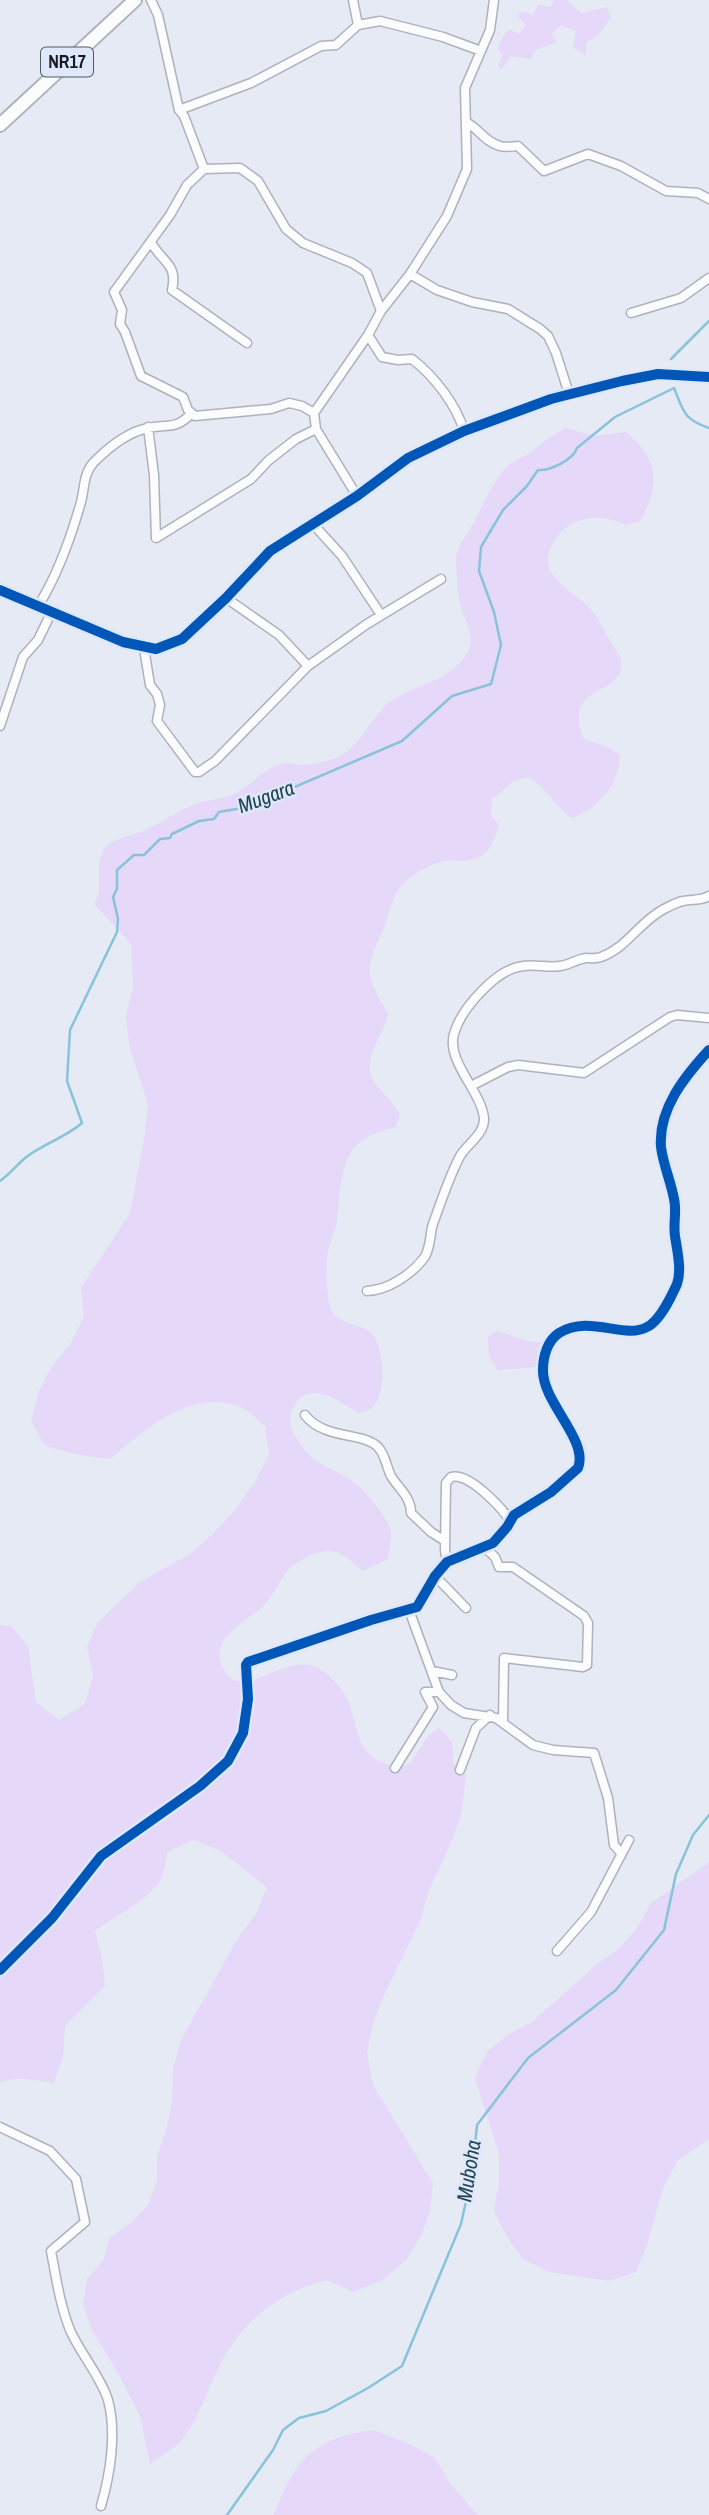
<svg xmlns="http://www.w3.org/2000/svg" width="709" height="2515" viewBox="0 0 709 2515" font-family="'Archivo Narrow',sans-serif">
  <rect width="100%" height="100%" fill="#e5eaf5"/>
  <path fill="#e6d8f9" d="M 554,0 L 567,0 L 582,13 L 607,7 L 611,18 L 598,35 L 586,43 L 586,56 L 573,47 L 576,31 L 561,25 L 551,34 L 556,42 L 534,51 L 531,59 L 511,56 L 501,70 L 498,65 L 503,56 L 498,49 L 501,40 L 509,29 L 519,34 L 526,25 L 517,16 L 522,11 L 533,15 L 538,5 L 551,7 Z
    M 566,428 L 594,436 L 626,432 C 659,460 661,484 640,521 L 626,525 C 613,519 600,516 585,519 C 572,522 561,529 555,540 C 531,576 574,589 592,611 C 600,621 605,633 612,644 C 615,649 621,656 621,662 C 624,699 563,680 583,738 C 596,744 608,745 620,755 C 619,784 599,808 572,818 C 554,806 547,787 528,777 L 514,781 L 492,799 L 491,814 L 499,826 C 491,849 485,861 459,861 C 454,861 448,860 443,861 C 431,864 415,873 405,882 C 392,894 390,914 383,930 C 363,973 366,974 388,1014 C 384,1035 359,1062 375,1083 C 383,1094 393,1102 400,1114 L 396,1127 C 383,1131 367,1134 357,1145 C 338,1165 341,1195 337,1221 C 335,1231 330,1241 328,1251 C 325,1265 326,1297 331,1309 C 338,1326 359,1322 371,1333 C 385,1346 387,1394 372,1408 C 369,1411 362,1412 358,1413 C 338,1399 304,1376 291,1413 C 288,1423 292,1431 297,1439 C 315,1469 332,1465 356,1484 C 366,1492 389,1519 391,1531 C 392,1539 389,1551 388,1559 L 363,1571 C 352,1563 342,1550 327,1551 C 321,1551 313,1554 307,1557 C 278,1571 284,1583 266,1603 C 250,1622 207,1635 223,1668 C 244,1710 290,1639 328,1675 C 334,1681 342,1689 346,1696 C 356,1715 354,1744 374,1758 C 380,1763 391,1765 398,1768 L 411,1763 L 427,1737 L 438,1728 C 452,1738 455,1746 452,1762 L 466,1776 L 461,1815 L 452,1840 L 428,1893 L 420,1921 L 383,1997 L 373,2024 L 367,2052 L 373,2085 L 433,2183 L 430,2211 L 421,2236 L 406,2260 L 382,2280 L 353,2292 L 327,2280 C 277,2293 241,2321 218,2369 C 207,2391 199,2417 184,2437 C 176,2448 161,2456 150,2464 L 140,2416 L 117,2371 L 91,2328 L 83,2304 L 87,2279 L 103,2261 L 110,2237 L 131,2223 L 148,2205 L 157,2181 L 157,2156 L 166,2131 L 172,2101 L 173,2069 L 181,2040 L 239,1936 L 256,1914 L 267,1887 L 221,1851 L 194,1840 L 167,1852 C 166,1860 165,1872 161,1879 C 149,1900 115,1916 95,1931 L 102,1958 L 105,1986 L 65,2026 L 63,2056 L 54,2083 C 37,2080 16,2075 0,2083 L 0,1625 L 11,1626 L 28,1646 L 36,1702 L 59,1720 L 85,1704 L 93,1676 L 87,1647 L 98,1622 L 140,1582 L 188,1555 L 213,1534 L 234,1511 L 253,1485 L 269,1455 L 265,1426 C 257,1420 248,1409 239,1406 C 189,1389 146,1429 110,1459 L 80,1455 L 45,1446 L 31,1421 L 39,1391 L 52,1366 L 71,1343 L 84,1317 L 81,1288 L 130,1213 L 145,1133 L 148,1104 L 129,1045 L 126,1016 L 133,987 L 131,944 L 94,904 C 96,900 99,894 99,889 C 100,875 96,861 105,848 C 113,838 132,836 143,831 C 161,824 176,811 195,804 C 208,799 222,800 236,793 C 252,785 266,766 285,763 C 290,762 295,765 300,765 C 313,765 331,761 342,755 C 364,742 371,713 396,698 C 418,685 447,680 464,658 C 479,639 465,624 460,604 C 457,592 457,574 456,562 C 456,547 466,536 473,524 C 484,504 492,481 509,465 C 516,459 524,457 531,452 C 543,442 553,435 566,428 Z
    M 497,1331 C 513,1335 525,1343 542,1342 L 538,1367 L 497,1370 L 489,1356 L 488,1336 Z
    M 709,1862 L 709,2139 L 677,2161 L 663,2188 L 647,2245 L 636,2272 L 608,2281 L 550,2272 L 523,2259 L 507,2237 L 494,2211 L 499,2183 L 499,2154 L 475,2078 L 486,2053 L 507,2035 L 532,2022 L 596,1965 L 619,1949 L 638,1927 L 651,1903 Z
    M 374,2430 L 407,2443 L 434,2457 L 451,2485 L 478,2515 L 274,2515 C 295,2460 314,2437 374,2430 Z"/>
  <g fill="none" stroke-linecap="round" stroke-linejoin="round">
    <path stroke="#88c3da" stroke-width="2.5" d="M 671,359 L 709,321
      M 0,1181 C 10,1174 16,1166 25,1158 C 42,1144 65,1138 82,1123 L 67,1081 L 70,1030 L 117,932 L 118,919 L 113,897 L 117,889 L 117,870 L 134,855 L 144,855 L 160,839 L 170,838 L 172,834 L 199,821 L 214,819 L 219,812 L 248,807 L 402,741 L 452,696 L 491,684 L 501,645 L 494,612 L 479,571 L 481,547 L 503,510 L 527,486 L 538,470 C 550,471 573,460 577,448 L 615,417 L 674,388 C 684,412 683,419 709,428
      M 227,2515 L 273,2450 L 283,2430 L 299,2418 L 326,2411 L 368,2388 L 402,2366 L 461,2224 L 472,2174 L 477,2125 L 528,2058 L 616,1990 L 664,1930 L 676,1874 L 693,1835 L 709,1815"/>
    <defs>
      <path id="minor" d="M 151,0 L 158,15 L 179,110 L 184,116 L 204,169 L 240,168 L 258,181 L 286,229 L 303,243 L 352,263 L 367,273 L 381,311 L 368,335 L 314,413 L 316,429 L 357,496
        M 353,0 L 358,25
        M 179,110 L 251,83 L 321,46 L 336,45 L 358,25 L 380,21 L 443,37 L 481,51
        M 466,122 C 478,128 486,143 500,146 C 506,148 513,146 518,146 L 544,171 L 588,154 L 621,166 L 666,191 L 698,193 L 709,199
        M 204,169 L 187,185 L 170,215 L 114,292 L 122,310 L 120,324 L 125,332 L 141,376 L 183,397 L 188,410 L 195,416 L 271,409 L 289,403 L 302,406 L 314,413
        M 151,242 C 162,263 178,263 172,290 L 247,343
        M 410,274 L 437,290 L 472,302 L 508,309 L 540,329 L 548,336 L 556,353 L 569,394
        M 381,311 L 410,274 L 447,216 L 467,169 L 465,88 L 490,30 L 494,0
        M 631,313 L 681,298 L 709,278
        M 368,335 L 382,357 L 398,360 L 412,359 C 434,376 456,404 464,431
        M 148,427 L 154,475 L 156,538 L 251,479 L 269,460 L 296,439 L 316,429
        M 313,524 L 342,556 L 381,615
        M 0,590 L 123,642 L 156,649 L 182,639 L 226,598 L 270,551 L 357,496 L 408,458 L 464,431 L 551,399 L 622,381 L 658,374 L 709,377
        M 38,606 C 58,575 71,537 81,502 C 85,487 83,474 94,462 C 109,447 127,432 148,428 C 168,423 174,431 191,414
        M 144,648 L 150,685 L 157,694 L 160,705 L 157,721 L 195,772 L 199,772 L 215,761 L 308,666 L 279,635 L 226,598
        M 308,666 L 367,624 L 441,579
        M 0,726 L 23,657 L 38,640 L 52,611
        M 471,1086 L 508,1067 L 518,1065 L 584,1073 L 670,1017 L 677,1015 L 709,1018
        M 367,1291 C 388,1290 411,1275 424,1258 C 430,1250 430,1237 432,1227 C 440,1204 448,1180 459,1158 C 465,1145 485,1135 484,1118 C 481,1091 446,1061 454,1034 C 461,1009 496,969 523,966 C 535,964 548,968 560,966 C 569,965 577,959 586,958 C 591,958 596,959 601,957 C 628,947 639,922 664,909 C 670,906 677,902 683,901 C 692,899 701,901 709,896
        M 305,1415 C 324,1440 364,1432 378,1447 C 386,1456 386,1466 391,1476 C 399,1489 411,1497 411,1513 L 431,1532 L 445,1541
        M 484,1547 L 495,1557 L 499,1567 L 513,1567 L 584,1616 L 588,1623 L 587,1665 L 583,1667 L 504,1658 L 503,1722
        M 447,1562 L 445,1550 L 446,1483 L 451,1477 C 469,1472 502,1508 511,1522
        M 435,1576 L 466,1608
        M 409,1610 L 439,1692 L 451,1705 L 464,1713 L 496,1718 L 533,1745 L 553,1750 L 594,1753 L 608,1798 L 614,1845 L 621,1853
        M 432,1671 L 452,1675
        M 395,1768 L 433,1707 L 425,1692 L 439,1692
        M 460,1770 L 476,1728 L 490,1715
        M 557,1951 L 591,1912 L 629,1840
        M 0,1970 L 52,1918 L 101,1856 L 200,1786 L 228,1761 L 243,1733 L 248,1699 L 246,1665 L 248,1662 L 371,1620 L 417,1607 L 435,1576 L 447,1562 L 493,1543 L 507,1527 L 514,1515 L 551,1492 L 578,1468 C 589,1440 542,1402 543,1370 C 543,1357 547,1341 559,1333 C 590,1314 624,1340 647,1327 C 660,1321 671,1297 677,1284 C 682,1270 677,1250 675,1236 C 673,1224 677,1211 674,1199 C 671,1182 663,1164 661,1147 C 658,1109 685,1076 709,1050
        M 0,2127 L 50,2151 L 76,2179 L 85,2222 L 51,2251 C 56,2277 60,2305 70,2330 C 80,2353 101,2377 108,2400 C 117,2433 110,2475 101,2506"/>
      <path id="primary" d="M 0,125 L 135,0"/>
    </defs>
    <use href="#minor" stroke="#adb2bc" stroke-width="11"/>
    <use href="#primary" stroke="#adb2bc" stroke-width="16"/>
    <use href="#minor" stroke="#fbfcfe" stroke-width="8"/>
    <use href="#primary" stroke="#fbfcfe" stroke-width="12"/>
    <defs>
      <path id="cycleway" d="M 0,590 L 123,642 L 156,649 L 182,639 L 226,598 L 270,551 L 357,496 L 408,458 L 464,431 L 551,399 L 622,381 L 658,374 L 709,377
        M 0,1970 L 52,1918 L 101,1856 L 200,1786 L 228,1761 L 243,1733 L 248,1699 L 246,1665 L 248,1662 L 371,1620 L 417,1607 L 435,1576 L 447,1562 L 493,1543 L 507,1527 L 514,1515 L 551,1492 L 578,1468 C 589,1440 542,1402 543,1370 C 543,1357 547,1341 559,1333 C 590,1314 624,1340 647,1327 C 660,1321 671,1297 677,1284 C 682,1270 677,1250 675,1236 C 673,1224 677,1211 674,1199 C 671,1182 663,1164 661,1147 C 658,1109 685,1076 709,1050"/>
    </defs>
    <use href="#cycleway" stroke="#dfe8fb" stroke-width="15"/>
    <use href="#cycleway" stroke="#0057b8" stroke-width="10"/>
  </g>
  <g text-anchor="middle" stroke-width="5" stroke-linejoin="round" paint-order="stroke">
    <rect fill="#dfe8fb" stroke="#525866" stroke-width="2" x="41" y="47.5" width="52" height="29" rx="5"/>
    <g font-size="18" font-weight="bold" fill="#161b26">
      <text x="67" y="68">NR17</text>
    </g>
    <g font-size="21" font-style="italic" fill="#204552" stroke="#dfe8fb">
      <text transform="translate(266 797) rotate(-20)" y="7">Mugara</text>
      <text transform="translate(469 2171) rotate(-81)" y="7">Muboha</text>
    </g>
  </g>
</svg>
